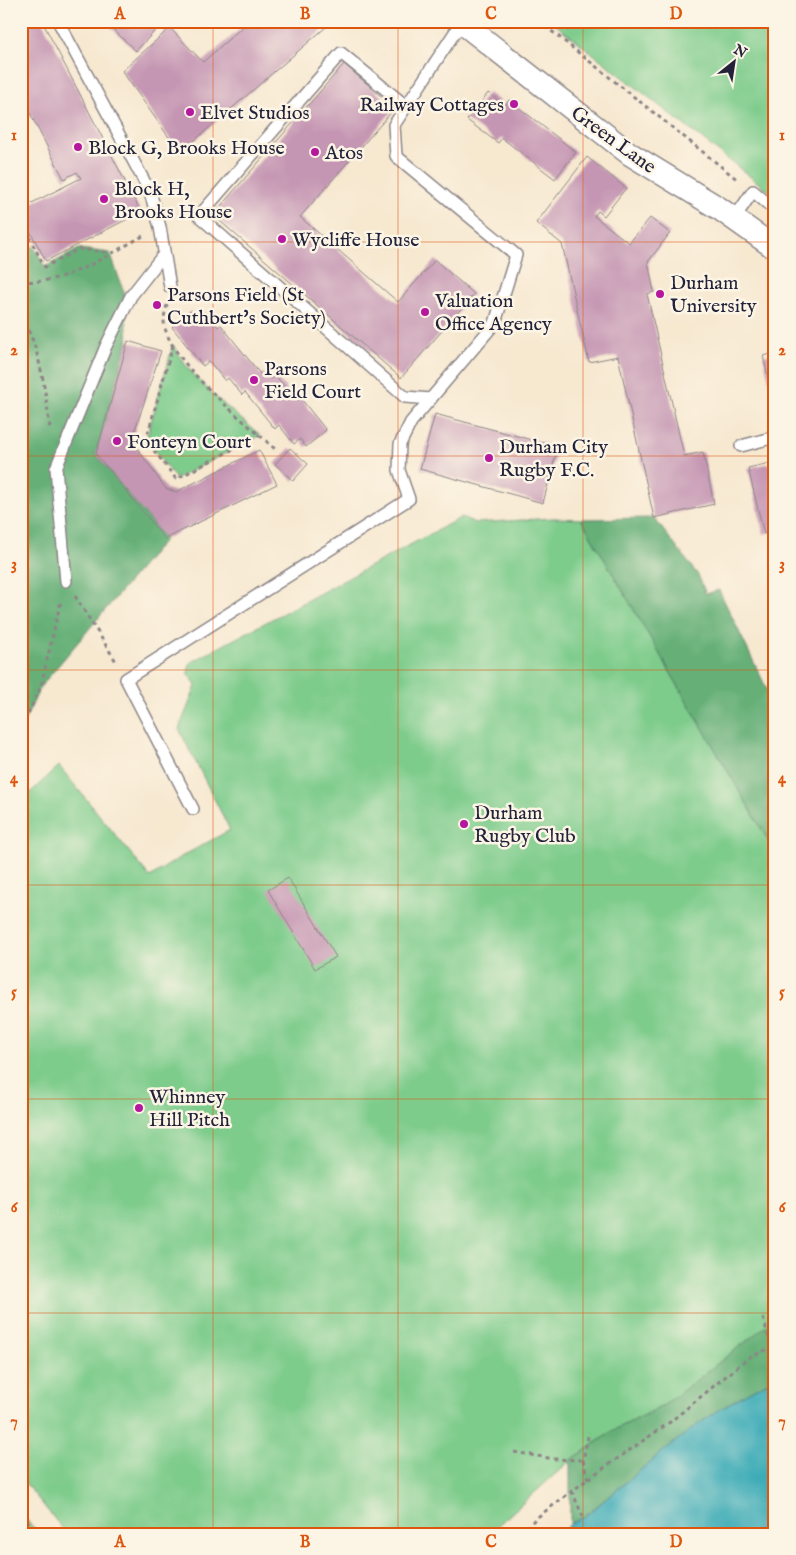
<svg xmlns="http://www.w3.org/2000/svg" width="796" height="1555" viewBox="0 0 796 1555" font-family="'IM FELL English',serif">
  <rect width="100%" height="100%" fill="#fcf5e5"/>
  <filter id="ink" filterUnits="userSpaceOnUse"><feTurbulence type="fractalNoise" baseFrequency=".02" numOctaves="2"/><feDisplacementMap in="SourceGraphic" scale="10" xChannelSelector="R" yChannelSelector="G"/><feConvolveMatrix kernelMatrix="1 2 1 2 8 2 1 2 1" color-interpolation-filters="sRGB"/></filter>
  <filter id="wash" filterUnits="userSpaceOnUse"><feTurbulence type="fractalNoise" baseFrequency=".0096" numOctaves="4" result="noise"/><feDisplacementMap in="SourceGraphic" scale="20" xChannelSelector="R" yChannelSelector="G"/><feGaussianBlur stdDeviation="1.12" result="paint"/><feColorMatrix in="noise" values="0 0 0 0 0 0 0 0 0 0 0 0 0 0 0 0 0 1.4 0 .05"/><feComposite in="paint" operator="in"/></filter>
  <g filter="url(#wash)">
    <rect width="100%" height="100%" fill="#f7e8d0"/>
    <path fill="#7ecc8c" stroke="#507764" d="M 551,21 L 775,21 L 775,196 Z
      M 173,345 C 190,379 232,411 260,435 L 176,479 L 146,440 Z
      M 462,517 L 475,523 L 554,518 L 581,519 L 775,852 L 775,1319 L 663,1406 L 614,1430 L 570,1461 L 488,1534 L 67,1534 L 21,1478 L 21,801 L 59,766 L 150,877 L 179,858 L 230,830 L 179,729 L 196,686 L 188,673 L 190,663 Z"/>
    <path fill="#66b078" stroke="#44695a" d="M 21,246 L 34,247 L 45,267 L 79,249 L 110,253 L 124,292 L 128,341 L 96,454 L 165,539 L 41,686 L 21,728 Z
      M 654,518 L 698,575 L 706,594 L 719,590 L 775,706 L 775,852 L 581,519 Z
      M 775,1319 L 775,1379 C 703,1411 644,1469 583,1517 L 570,1524 L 570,1461 L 614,1430 L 663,1406 Z
      M 21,1514 L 40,1534 L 21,1534 Z"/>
    <path fill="#3cacb7" stroke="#2f6779" d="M 775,1379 L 775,1534 L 561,1534 L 570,1524 L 584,1517 C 644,1469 703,1411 775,1379 Z"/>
    <g id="blocks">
      <path fill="#c596b3" d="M 21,21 L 42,21 L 141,212 L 46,261 L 25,222 L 30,219 L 24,207 L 81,178 L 77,172 L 64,179 L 21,96 Z
        M 104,21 L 164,21 L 136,51 Z
        M 249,21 L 333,21 L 180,153 L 122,71 L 170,28 L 203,62 Z
        M 344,64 L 395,108 L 300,217 L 398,302 L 435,260 L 474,294 L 401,378 L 213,215 Z
        M 488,93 L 505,105 L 509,100 L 576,152 L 555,179 L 502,138 L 498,143 L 467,120 Z
        M 587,157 L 626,188 L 604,216 L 598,211 L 594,216 L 629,243 L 650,218 L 670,233 L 648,262 L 654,292 L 647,294 L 684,456 L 703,452 L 714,504 L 654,518 L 618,356 L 589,362 L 562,244 L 536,223 Z
        M 191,311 L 197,319 L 206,312 L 218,327 L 221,325 L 261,375 L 264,373 L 270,379 L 275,375 L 289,392 L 293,389 L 326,430 L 306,447 L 300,439 L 294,444 L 279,425 L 275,429 L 245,392 L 242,395 L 228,378 L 225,381 L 209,361 L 203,366 L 172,327 Z
        M 128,341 L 161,351 L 133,436 L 135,445 L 166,489 L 176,492 L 259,450 L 277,484 L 165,539 L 96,454 Z
        M 775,353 L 775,401 L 774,401 L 763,356 Z
        M 435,414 L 558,447 L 543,503 L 420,469 Z
        M 290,448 L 308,464 L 293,481 L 275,464 Z
        M 775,462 L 775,531 L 764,534 L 748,468 Z
        M 288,878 L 336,957 L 315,969 L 268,890 Z"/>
    </g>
  </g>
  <g filter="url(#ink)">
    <use href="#blocks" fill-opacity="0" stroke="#8c8586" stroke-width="1"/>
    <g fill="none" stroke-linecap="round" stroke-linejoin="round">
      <defs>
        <path id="service" d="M 58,21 L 150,192 L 160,227 L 170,287
          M 406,106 L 341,53 L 199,216 L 405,397 L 431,399
          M 734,219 L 753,191 L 775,210
          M 741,446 L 775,437
          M 66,581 L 56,468 L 106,346 L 131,296 L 164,254
          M 193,809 L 126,679 L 409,499 L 399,470 L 400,444 L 411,422 L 495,323 L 516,255 L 396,156 L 394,125 L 461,23"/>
        <path id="minor" d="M 460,21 L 630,154 L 720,209 L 775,248"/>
      </defs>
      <use href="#service" stroke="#8c8586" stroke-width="14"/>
      <use href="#minor" stroke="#8c8586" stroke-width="25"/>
      <path stroke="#8c8586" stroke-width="3" stroke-dasharray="4 4" stroke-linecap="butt" d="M 539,21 L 738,180
        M 21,223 L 45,267 L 79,249 L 109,253
        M 21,281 C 64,286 107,255 143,236
        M 167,305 C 166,309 164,315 164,320 C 164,359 247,423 275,449
        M 21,316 C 41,349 45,391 50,428
        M 173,345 L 146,440 L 176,479 L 260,435
        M 75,596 L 117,663
        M 21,728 L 41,686 L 61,600
        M 763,1318 L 772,1348
        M 514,1452 L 554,1459 L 583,1460
        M 588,1479 L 583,1460 L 589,1432
        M 572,1491 L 583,1517
        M 21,1514 L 40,1534
        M 521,1534 L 535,1519 L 588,1479 L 670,1422 L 748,1358 L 775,1346"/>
      <use href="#service" stroke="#fff" stroke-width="11"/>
      <use href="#minor" stroke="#fff" stroke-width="22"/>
    </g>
  </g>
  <path fill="none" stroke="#de560e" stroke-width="1" stroke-opacity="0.55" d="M 213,21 L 213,1534M 398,21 L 398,1534M 583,21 L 583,1534M 21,242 L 775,242M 21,456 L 775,456M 21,670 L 775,670M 21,885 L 775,885M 21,1099 L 775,1099M 21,1313 L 775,1313"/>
  <g fill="#b5179e" stroke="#fcf5e5" stroke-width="2">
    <circle cx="514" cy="104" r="5"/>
    <circle cx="190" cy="112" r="5"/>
    <circle cx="78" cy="147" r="5"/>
    <circle cx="315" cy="152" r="5"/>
    <circle cx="104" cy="199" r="5"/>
    <circle cx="282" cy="239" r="5"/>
    <circle cx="660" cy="294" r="5"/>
    <circle cx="157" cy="305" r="5"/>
    <circle cx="425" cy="312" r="5"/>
    <circle cx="254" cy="380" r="5"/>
    <circle cx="117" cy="441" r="5"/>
    <circle cx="489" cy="458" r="5"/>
    <circle cx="464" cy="824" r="5"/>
    <circle cx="139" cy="1108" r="5"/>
  </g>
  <g text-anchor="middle" stroke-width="5" stroke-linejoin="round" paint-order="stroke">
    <g font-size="20" fill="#22223b" stroke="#fcf5e5" text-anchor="start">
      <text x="504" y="111" text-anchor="end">Railway Cottages</text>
      <text x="200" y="119">Elvet Studios</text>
      <text x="88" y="154">Block G, Brooks House</text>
      <text x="325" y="159">Atos</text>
      <text x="114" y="195">Block H,<tspan x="114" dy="23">Brooks House</tspan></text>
      <text x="292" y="246">Wycliffe House</text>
      <text x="670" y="289">Durham<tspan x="670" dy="23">University</tspan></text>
      <text x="167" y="301">Parsons Field (St<tspan x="167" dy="23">Cuthbert's Society)</tspan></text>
      <text x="435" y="307">Valuation<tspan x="435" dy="23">Office Agency</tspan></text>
      <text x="264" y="375">Parsons<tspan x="264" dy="23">Field Court</tspan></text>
      <text x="127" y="448">Fonteyn Court</text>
      <text x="499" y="453">Durham City<tspan x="499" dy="23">Rugby F.C.</tspan></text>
      <text x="474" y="819">Durham<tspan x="474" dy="23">Rugby Club</tspan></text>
      <text x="149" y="1103">Whinney<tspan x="149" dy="23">Hill Pitch</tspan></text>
    </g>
    <g font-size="20" fill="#22223b" stroke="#fcf5e5">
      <text transform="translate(614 139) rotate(36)" y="7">Green Lane</text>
    </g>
  </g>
  <rect width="796" height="1555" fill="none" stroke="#fcf5e5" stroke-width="55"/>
  <g transform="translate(734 62) rotate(30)" stroke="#fcf5e5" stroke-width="4" paint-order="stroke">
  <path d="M0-4L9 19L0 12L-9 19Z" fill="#22223b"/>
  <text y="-8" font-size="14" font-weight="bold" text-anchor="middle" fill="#22223b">N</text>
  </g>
  <rect x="28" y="28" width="740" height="1500" fill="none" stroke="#de560e" stroke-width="2"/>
  <g font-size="16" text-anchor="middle" font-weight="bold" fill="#de560e">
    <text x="120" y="19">A</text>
    <text x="305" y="19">B</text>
    <text x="491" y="19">C</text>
    <text x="676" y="19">D</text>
    <text x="14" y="140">1</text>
    <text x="782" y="140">1</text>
    <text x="14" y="355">2</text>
    <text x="782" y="355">2</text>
    <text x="14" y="569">3</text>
    <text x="782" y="569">3</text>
    <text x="14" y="783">4</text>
    <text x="782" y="783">4</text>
    <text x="14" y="997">5</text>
    <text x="782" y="997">5</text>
    <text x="14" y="1212">6</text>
    <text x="782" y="1212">6</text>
    <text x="14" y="1426">7</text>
    <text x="782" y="1426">7</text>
    <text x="120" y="1547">A</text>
    <text x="305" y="1547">B</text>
    <text x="491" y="1547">C</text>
    <text x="676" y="1547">D</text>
  </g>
</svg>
